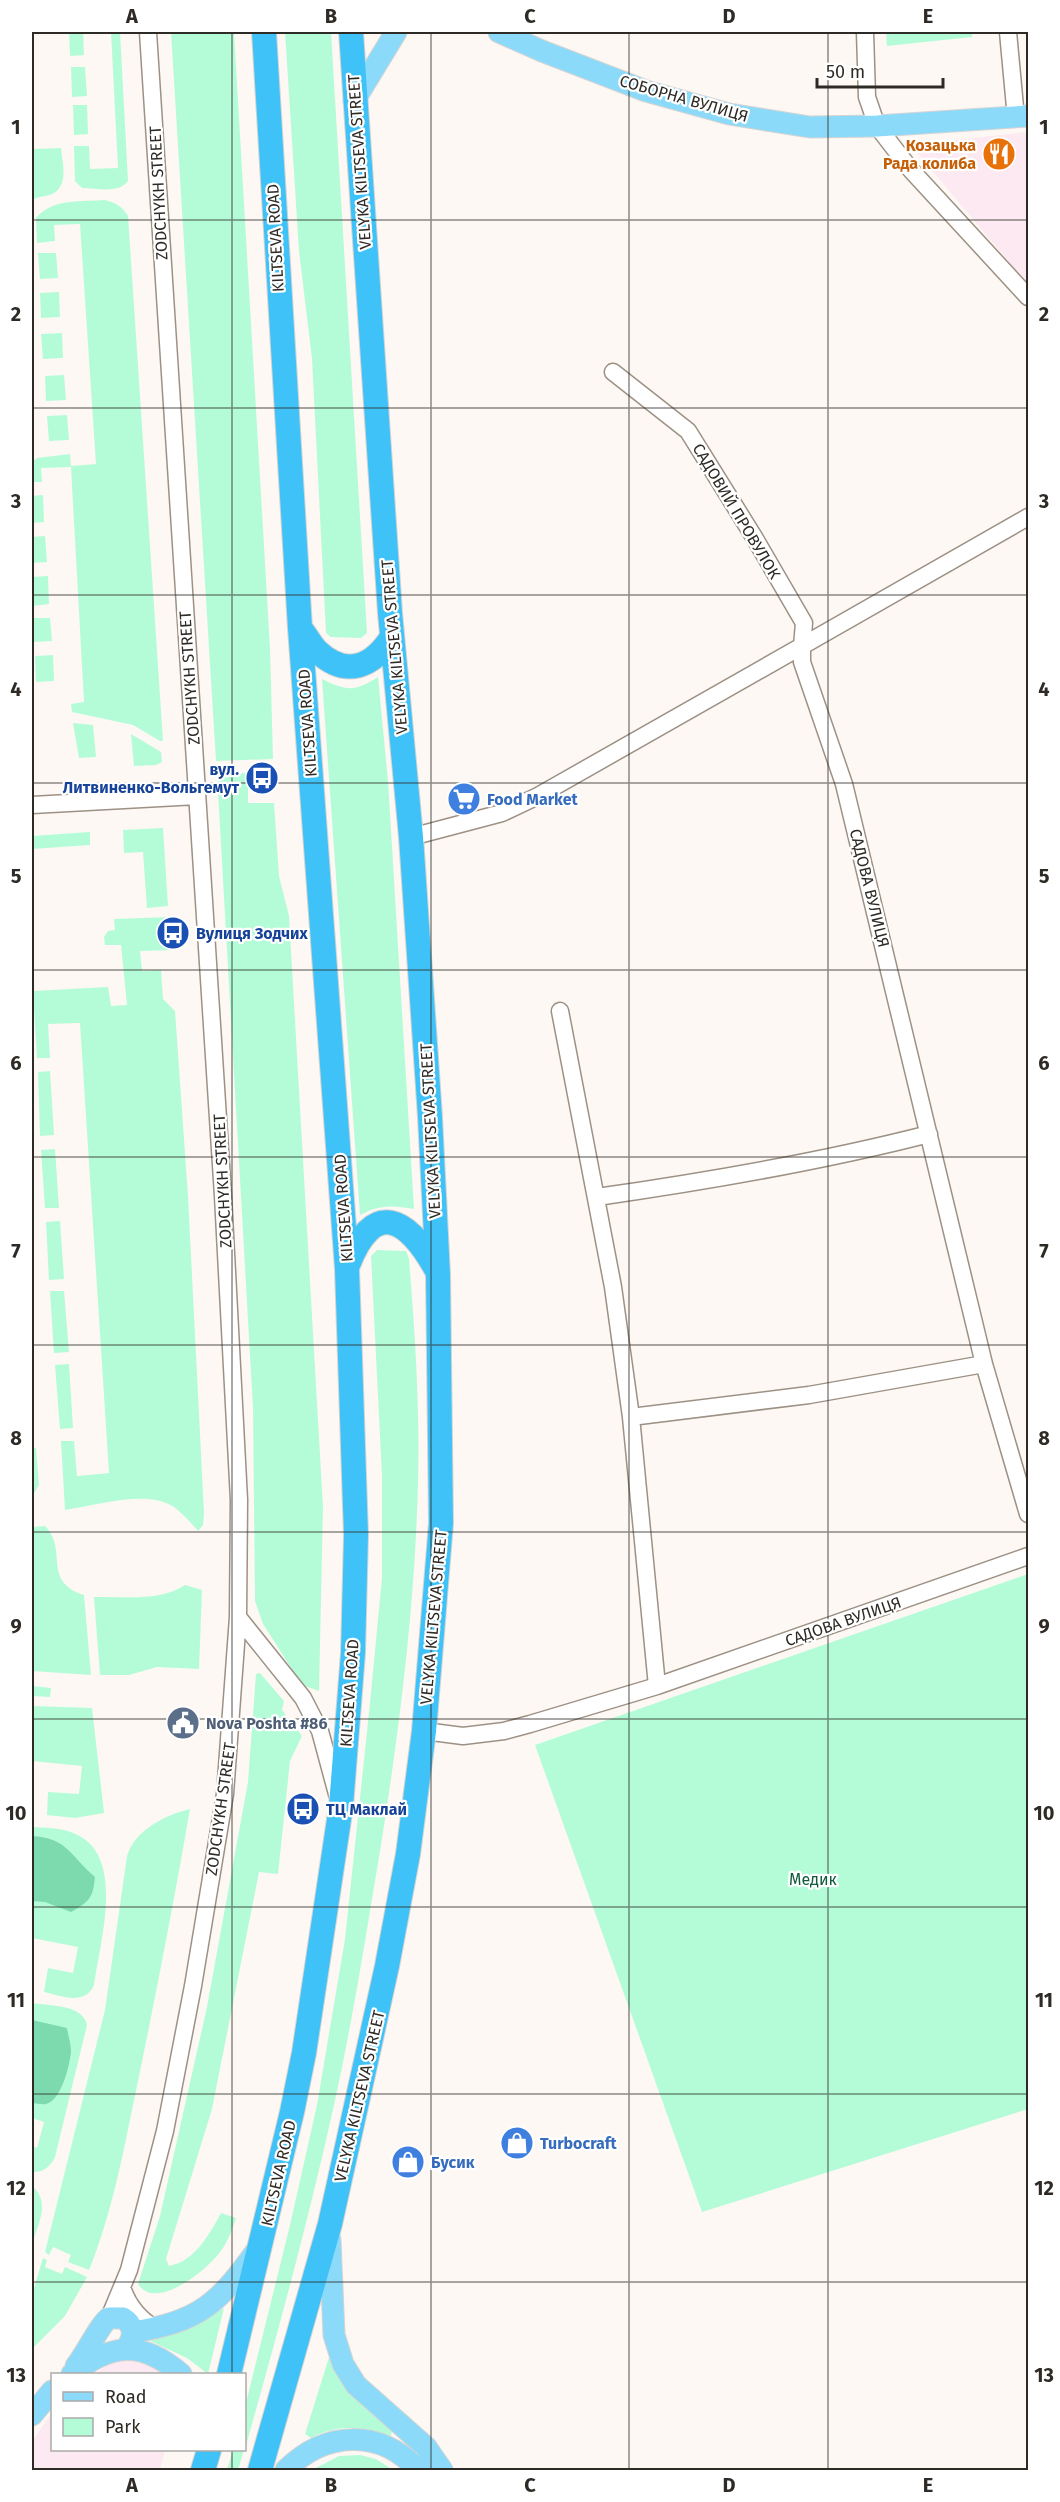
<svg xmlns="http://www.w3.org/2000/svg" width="1060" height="2502" viewBox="0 0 1060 2502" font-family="'Fira Sans',sans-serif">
  <rect width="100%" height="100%" fill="#fdf8f3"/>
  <path fill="#fde9f1" d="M 1028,132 L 1028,285 L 915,150 L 919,144 Z
    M 134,2358 L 171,2374 L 94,2374 L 119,2359 Z
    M 52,2413 L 52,2450 L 165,2450 L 160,2470 L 32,2470 L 32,2441 Z"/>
  <path fill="#b4fcd8" d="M 69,32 L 83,32 L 84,55 L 70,56 Z
    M 111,32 L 120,32 L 128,181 C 119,194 96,188 82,188 L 75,181 L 74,146 L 89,146 L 90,169 L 118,168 Z
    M 171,32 L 234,32 L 270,649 L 273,759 L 216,761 Z
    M 285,32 L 331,32 L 367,633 L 361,638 L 331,637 L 326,633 L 312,359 L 299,251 Z
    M 886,32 L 972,32 L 972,37 L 887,46 Z
    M 71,67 L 85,67 L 87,96 L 72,97 Z
    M 73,105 L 87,105 L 88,134 L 74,135 Z
    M 61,148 C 62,161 69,184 54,193 C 47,197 38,196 32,200 L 32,149 Z
    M 105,200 C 116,203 122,206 128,216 L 163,741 L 160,741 L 133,725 L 72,712 L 71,704 L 84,702 L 71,467 L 41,468 L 42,482 L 32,482 L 32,462 L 37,458 L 70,454 L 71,466 L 96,464 L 80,224 L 54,225 L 55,241 L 37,243 L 36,218 C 53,198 81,202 105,200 Z
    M 38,253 L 56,253 L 58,278 L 40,279 Z
    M 59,292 L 60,317 L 41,318 L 40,293 Z
    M 62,333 L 63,358 L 43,359 L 41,334 Z
    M 64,375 L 66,400 L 46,401 L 45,376 Z
    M 67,415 L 69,440 L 49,441 L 47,416 Z
    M 43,495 L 44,522 L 32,523 L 32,496 Z
    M 45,536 L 47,562 L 32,563 L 32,537 Z
    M 48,576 L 49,604 L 32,606 L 32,577 Z
    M 32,618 L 50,618 L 52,641 L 34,642 Z
    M 53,655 L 54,681 L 36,682 L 35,656 Z
    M 378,677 L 388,781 L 414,1209 C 392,1205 379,1205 360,1215 L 322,679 C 347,691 354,692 378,677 Z
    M 73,723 L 93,725 L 96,757 L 79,758 Z
    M 131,734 L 161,752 L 162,762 L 156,765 L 134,766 Z
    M 248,773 L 248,803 L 274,803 L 279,876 L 289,916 L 323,1507 L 319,1691 L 302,1685 L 263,1624 L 255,1601 L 253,1408 L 217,774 Z
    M 163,828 L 168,906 L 147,908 L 143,852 L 124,853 L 123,830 Z
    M 90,832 L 90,845 L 32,849 L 32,836 Z
    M 170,917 L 173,950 L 140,951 L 142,971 L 161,970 L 163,999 L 175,1011 L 188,1196 L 204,1513 L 203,1525 L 198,1531 C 189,1521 179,1508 166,1503 C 139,1492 94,1506 65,1510 L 61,1441 L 74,1441 L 77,1476 L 109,1473 L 80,1023 L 48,1024 L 50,1058 L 37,1058 L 33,991 L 108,987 L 111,1006 L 127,1005 L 121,945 L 105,945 L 104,937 L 108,931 L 115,930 L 114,919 Z
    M 50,1071 L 54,1135 L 40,1136 L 38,1072 Z
    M 55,1149 L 59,1208 L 45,1208 L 41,1150 Z
    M 60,1221 L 64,1279 L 49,1280 L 46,1222 Z
    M 377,1250 L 406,1251 L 409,1259 C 415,1333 420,1408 418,1483 C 415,1605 400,1725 381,1845 C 367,1929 354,2013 336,2096 C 310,2215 278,2332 245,2449 L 245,2407 L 290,2225 L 317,2105 L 345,1939 L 369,1713 L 382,1578 L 382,1476 L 371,1256 Z
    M 50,1291 L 64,1291 L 69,1352 L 54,1353 Z
    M 69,1364 L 73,1428 L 60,1429 L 55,1365 Z
    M 32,1448 L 36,1448 L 39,1485 L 32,1497 Z
    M 45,1526 C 69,1550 41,1581 84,1595 L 91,1675 L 32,1671 L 32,1527 Z
    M 1028,1574 L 1028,2109 L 702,2212 L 535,1745 Z
    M 185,1585 L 202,1590 L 199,1669 L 157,1667 L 129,1675 L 100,1675 L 94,1597 C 124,1596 160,1602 185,1585 Z
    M 260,1673 L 284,1701 L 282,1710 L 302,1736 L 290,1761 L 278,1874 L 259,1872 L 212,2109 L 166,2259 L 169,2266 C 195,2261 209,2235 221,2213 L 236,2218 C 232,2230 228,2242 220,2252 C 207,2270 156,2312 138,2284 L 160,2216 L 207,2007 L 248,1782 L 256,1674 Z
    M 32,1686 L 51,1688 L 50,1697 L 32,1696 Z
    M 32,1706 L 92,1708 L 104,1813 L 75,1818 L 47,1815 L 48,1792 L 79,1794 L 82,1766 L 32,1761 Z
    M 190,1809 C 174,1902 156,1994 137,2086 C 124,2148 113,2211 89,2270 L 68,2262 L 71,2255 L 53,2247 L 49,2255 L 45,2252 L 105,2010 L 127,1856 C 135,1830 165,1815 190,1809 Z
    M 32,1827 C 46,1828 59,1827 73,1833 C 127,1853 100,1941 94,1985 C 85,2006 61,1996 44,1992 L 48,1968 L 73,1973 L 78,1947 L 32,1938 Z
    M 32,2003 C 49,2006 83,2004 87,2025 L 55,2157 C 50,2167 43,2173 32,2172 L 32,2146 L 37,2148 L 44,2122 L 32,2118 Z
    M 32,2186 C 51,2202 38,2224 32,2244 Z
    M 43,2258 L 47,2260 L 45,2267 L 62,2274 L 65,2267 L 87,2277 L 65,2316 L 32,2349 L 32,2295 Z
    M 224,2308 L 208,2374 L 187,2358 L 150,2341 L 150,2338 L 210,2316 Z
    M 330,2354 C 341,2389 365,2409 392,2431 L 391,2436 C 364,2426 337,2424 311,2438 L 305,2434 Z
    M 233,2450 L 244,2450 L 238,2470 L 227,2470 Z
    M 360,2455 L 376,2459 L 393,2470 L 312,2470 L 339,2456 Z"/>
  <path fill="#7ddaae" d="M 32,1836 C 68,1838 70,1856 95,1877 C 93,1898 89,1902 71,1912 L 45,1902 L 32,1901 Z
    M 32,2020 L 67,2028 C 68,2035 71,2044 71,2051 C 70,2065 61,2101 46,2104 C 42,2105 36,2103 32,2103 Z"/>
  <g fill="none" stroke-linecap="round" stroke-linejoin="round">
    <defs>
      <path id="minor" d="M 865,32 L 867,97 L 877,126 L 911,170 L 1028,297
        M 1008,32 L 1016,118
        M 1028,517 L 802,646 L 802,662 L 844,784 L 984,1364 L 1028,1514
        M 32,805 L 197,796
        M 411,837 L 502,813 L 538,796 L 802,646 L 804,623 L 754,537 L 688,431 L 613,372
        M 560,1011 L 613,1287 L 631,1417 L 657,1686
        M 597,1197 C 709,1181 820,1162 929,1134
        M 631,1417 L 809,1395 L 984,1364
        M 238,1617 L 303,1698 L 320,1731 L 337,1794
        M 424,1731 L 463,1736 L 504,1731 L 530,1724 L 657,1686 L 1028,1556
        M 122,2287 C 128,2306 139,2319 156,2329
        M 109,2318 L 129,2270 L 165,2131 L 193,1986 L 225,1794 L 238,1617 L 239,1500 L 223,1196 L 148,32"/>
      <path id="major" d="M 499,32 L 542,51 L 646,91 L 729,114 L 810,127 L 877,126 L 1028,116
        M 354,101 L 396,32
        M 330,2240 L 334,2335 L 343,2364 L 356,2385 L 426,2447 L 442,2470
        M 133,2332 C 199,2322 219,2303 257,2250
        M 76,2366 C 85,2355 101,2323 109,2318 L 123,2318 C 133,2324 135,2334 129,2344
        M 72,2374 C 112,2343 141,2340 181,2374
        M 32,2415 L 52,2391
        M 286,2470 C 325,2431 380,2428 418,2470"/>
      <path id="highway" d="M 300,628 C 306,635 311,645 317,651 C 347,679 373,666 392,637
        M 348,1265 C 374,1198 408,1218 436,1269
        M 229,2374 L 292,2112 L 304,2053 L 334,1853 L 341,1806 L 353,1653 L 356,1535 L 347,1269 L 300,628 L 264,32
        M 203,2470 L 209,2450
        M 260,2470 L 330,2224 L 387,1966 L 408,1854 L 424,1731 L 441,1523 L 438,1274 L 430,1117 L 411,837 L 390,613 L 351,32"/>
    </defs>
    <use href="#minor" stroke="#9d9185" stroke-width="19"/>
    <use href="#major" stroke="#d5d4d3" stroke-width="23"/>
    <use href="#highway" stroke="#d5d4d3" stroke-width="26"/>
    <use href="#minor" stroke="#fff" stroke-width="16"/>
    <use href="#major" stroke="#8cdafa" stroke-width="21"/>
    <use href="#highway" stroke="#3fc2f7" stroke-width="24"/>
  </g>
  <path fill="none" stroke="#2e2a25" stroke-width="1.5" stroke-opacity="0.55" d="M 232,32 L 232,2374M 431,32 L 431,2470M 629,32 L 629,2470M 828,32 L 828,2470M 32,220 L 1028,220M 32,408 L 1028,408M 32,595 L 1028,595M 32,783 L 1028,783M 32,970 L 1028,970M 32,1157 L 1028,1157M 32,1345 L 1028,1345M 32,1532 L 1028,1532M 32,1719 L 1028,1719M 32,1907 L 1028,1907M 32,2094 L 1028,2094M 32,2282 L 1028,2282M 232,2450 L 232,2470"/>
  <defs>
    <symbol id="restaurant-disc" viewBox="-11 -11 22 22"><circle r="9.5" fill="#e8710a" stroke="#fff"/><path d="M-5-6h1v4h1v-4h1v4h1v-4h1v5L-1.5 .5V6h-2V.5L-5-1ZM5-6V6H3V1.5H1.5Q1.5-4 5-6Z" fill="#fff"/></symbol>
    <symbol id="bus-disc" viewBox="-11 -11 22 22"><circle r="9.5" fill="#1a4fb4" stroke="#fff"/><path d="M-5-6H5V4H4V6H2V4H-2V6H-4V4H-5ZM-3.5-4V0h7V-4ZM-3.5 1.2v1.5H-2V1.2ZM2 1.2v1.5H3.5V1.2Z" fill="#fff"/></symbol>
    <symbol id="supermarket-disc" viewBox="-11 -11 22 22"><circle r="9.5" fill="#3f7fe0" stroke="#fff"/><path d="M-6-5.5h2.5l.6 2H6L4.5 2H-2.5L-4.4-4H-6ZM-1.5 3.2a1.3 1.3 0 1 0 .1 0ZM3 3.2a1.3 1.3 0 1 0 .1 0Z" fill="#fff"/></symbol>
    <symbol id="civic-disc" viewBox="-11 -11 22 22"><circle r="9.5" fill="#5c6f8a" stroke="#fff"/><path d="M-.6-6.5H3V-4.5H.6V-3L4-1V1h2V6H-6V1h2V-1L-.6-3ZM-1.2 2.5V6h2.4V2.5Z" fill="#fff"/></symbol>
    <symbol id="shop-disc" viewBox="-11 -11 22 22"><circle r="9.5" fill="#3f7fe0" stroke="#fff"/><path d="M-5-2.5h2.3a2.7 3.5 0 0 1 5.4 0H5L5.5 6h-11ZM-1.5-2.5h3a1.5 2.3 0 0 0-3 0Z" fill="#fff"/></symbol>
  </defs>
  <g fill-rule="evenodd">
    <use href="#restaurant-disc" x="980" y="135" width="38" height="38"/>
    <use href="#bus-disc" x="243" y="759" width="38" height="38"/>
    <use href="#supermarket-disc" x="445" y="780" width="38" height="38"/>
    <use href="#bus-disc" x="154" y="914" width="38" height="38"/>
    <use href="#civic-disc" x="164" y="1704" width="38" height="38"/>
    <use href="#bus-disc" x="284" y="1790" width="38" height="38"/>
    <use href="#shop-disc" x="498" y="2124" width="38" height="38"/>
    <use href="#shop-disc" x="389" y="2143" width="38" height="38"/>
  </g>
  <g text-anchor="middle" stroke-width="4.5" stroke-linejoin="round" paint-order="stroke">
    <g font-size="16" fill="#2e2a25" stroke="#fff">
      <text transform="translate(684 98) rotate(16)" y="6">СОБОРНА ВУЛИЦЯ</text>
      <text transform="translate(359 162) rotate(-94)" y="6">VELYKA KILTSEVA STREET</text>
      <text transform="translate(158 193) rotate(-93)" y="6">ZODCHYKH STREET</text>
      <text transform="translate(275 238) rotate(-93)" y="6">KILTSEVA ROAD</text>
      <text transform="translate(737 511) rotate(59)" y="6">САДОВИЙ ПРОВУЛОК</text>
      <text transform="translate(394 647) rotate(-95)" y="6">VELYKA KILTSEVA STREET</text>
      <text transform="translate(189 678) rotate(-94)" y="6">ZODCHYKH STREET</text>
      <text transform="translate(307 723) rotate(-94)" y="6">KILTSEVA ROAD</text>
      <text transform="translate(870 888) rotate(76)" y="6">САДОВА ВУЛИЦЯ</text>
      <text transform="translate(430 1131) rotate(-93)" y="6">VELYKA KILTSEVA STREET</text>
      <text transform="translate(222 1181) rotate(-93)" y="6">ZODCHYKH STREET</text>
      <text transform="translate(343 1208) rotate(-94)" y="6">KILTSEVA ROAD</text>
      <text transform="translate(433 1617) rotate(-85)" y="6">VELYKA KILTSEVA STREET</text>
      <text transform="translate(843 1621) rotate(-19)" y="6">САДОВА ВУЛИЦЯ</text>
      <text transform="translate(349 1693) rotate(-86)" y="6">KILTSEVA ROAD</text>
      <text transform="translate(220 1809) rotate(-82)" y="6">ZODCHYKH STREET</text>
      <text transform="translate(359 2096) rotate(-77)" y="6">VELYKA KILTSEVA STREET</text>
      <text transform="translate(278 2173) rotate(-77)" y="6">KILTSEVA ROAD</text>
    </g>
    <g font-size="16" font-weight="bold" fill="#c56008" stroke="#fff" text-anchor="end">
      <text x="976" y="151">Козацька<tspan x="976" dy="18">Рада колиба</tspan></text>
    </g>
    <g font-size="16" font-weight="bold" fill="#164399" stroke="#fff" text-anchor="start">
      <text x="239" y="775" text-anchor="end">вул.<tspan x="239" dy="18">Литвиненко-Вольгемут</tspan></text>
      <text x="196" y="939">Вулиця Зодчих</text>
      <text x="326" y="1815">ТЦ Маклай</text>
    </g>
    <g font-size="16" font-weight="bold" fill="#366cbe" stroke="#fff" text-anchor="start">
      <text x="487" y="805">Food Market</text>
      <text x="540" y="2149">Turbocraft</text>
      <text x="431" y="2168">Бусик</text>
    </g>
    <g font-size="16" font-weight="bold" fill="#4e5e75" stroke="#fff" text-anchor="start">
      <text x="206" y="1729">Nova Poshta #86</text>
    </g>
    <g font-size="16" fill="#115a3d" stroke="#fff">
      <text x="813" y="1885">Медик</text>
    </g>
  </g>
  <rect width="1060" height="2502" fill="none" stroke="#ffffff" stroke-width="66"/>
  <rect x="51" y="2373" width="195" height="78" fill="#ffffff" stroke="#abaaa8" stroke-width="1.5"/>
  <rect x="63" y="2392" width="30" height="9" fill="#8cdafa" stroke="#abaaa8" stroke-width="1.5"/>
  <text x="105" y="2403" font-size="18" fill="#2e2a25">Road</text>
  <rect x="63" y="2418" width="30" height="18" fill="#b4fcd8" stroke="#abaaa8" stroke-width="1.5"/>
  <text x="105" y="2433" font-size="18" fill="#2e2a25">Park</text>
  <path d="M817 78v9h126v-9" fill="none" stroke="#2e2a25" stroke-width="3"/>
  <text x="826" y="78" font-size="18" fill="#2e2a25" stroke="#ffffff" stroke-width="4.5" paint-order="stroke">50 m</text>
  <rect x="33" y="33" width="994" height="2436" fill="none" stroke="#2e2a25" stroke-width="2"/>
  <g font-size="20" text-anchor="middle" font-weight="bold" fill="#2e2a25">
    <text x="132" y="23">A</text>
    <text x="331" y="23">B</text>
    <text x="530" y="23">C</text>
    <text x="729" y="23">D</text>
    <text x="928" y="23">E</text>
    <text x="16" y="134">1</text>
    <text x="1044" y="134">1</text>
    <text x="16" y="321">2</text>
    <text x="1044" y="321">2</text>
    <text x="16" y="508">3</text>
    <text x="1044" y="508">3</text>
    <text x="16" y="696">4</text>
    <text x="1044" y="696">4</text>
    <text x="16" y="883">5</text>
    <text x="1044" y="883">5</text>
    <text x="16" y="1070">6</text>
    <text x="1044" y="1070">6</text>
    <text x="16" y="1258">7</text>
    <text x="1044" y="1258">7</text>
    <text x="16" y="1445">8</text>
    <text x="1044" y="1445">8</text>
    <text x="16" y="1633">9</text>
    <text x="1044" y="1633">9</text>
    <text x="16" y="1820">10</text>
    <text x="1044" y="1820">10</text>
    <text x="16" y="2007">11</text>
    <text x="1044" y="2007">11</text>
    <text x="16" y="2195">12</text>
    <text x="1044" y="2195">12</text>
    <text x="16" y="2382">13</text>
    <text x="1044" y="2382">13</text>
    <text x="132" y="2492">A</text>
    <text x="331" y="2492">B</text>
    <text x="530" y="2492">C</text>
    <text x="729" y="2492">D</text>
    <text x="928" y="2492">E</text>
  </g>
</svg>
